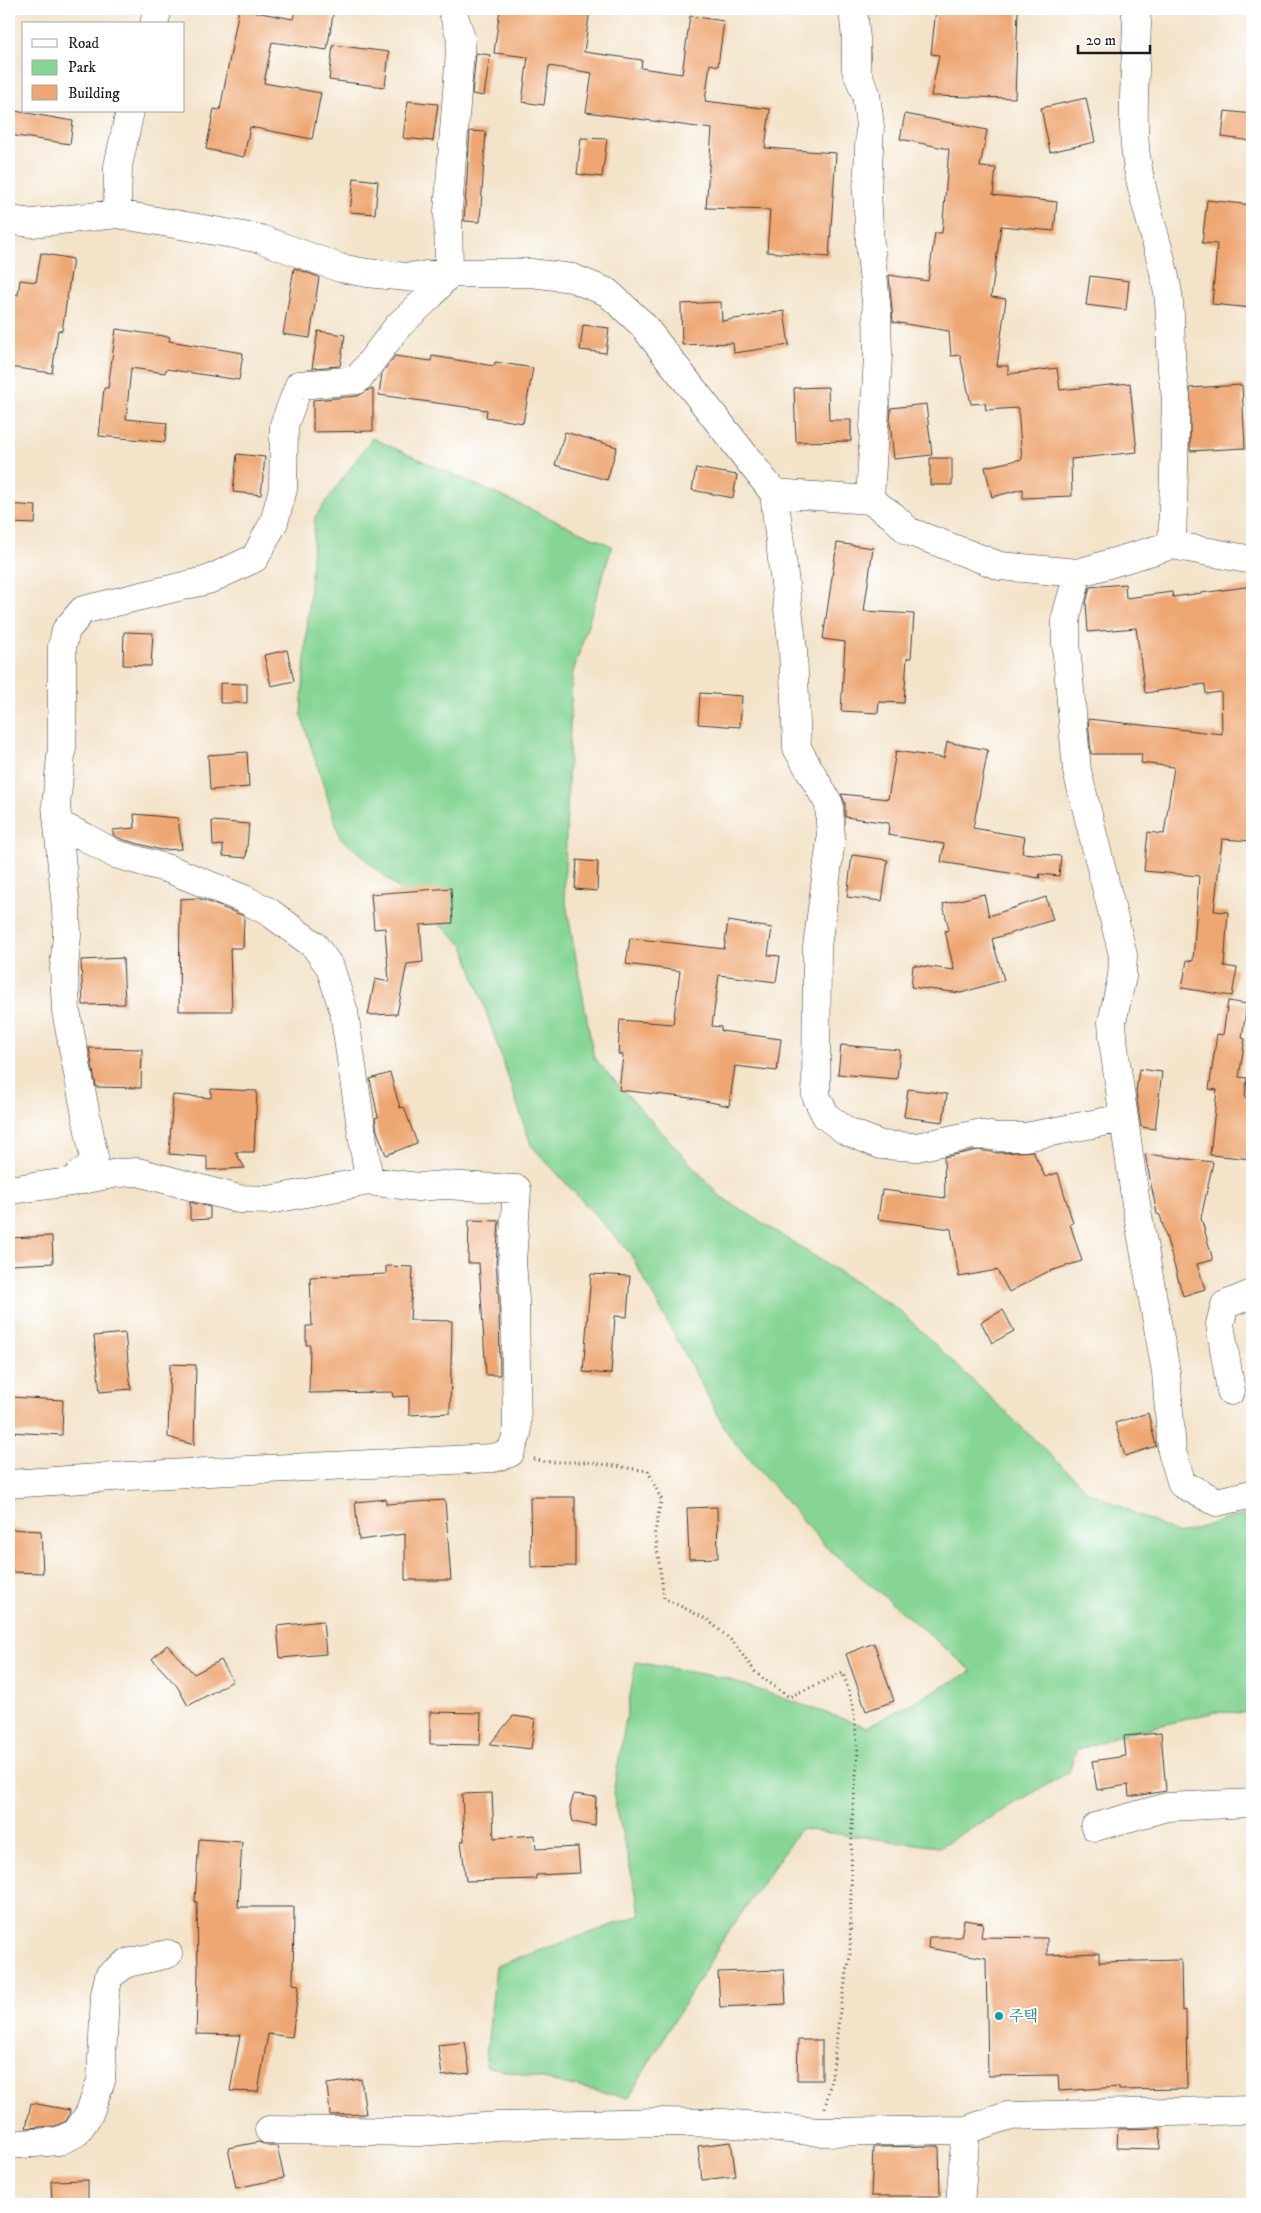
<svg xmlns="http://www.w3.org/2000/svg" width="1261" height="2213" viewBox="0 0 1261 2213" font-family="'IM FELL DW Pica','Noto Serif KR',serif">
  <rect width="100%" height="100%" fill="#fff"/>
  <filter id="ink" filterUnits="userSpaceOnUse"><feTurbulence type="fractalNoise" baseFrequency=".02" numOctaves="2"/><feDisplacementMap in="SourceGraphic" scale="10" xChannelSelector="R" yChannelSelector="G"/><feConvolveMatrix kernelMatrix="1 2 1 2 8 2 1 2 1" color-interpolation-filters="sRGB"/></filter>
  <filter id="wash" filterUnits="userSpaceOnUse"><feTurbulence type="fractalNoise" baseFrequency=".0096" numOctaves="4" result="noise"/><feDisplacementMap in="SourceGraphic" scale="20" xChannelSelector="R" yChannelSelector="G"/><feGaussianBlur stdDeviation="1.12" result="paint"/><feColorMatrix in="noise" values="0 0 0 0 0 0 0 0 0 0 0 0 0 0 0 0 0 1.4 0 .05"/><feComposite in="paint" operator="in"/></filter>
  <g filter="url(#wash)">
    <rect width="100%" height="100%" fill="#f3e3c9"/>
    <path fill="#86d595" stroke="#517858" d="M 372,438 L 612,546 L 572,676 L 564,892 L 594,1058 L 720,1196 L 899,1310 L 1088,1491 L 1178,1534 L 1252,1512 L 1252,1713 L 1215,1712 L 1114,1737 L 1076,1751 L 1069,1772 L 939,1847 L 800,1829 L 721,1943 L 628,2098 L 485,2066 L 496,1966 L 641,1915 L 613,1793 L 636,1662 L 724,1678 L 867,1727 L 972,1671 L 827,1548 L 730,1437 L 630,1253 L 531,1145 L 464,946 L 340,837 L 301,715 L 315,517 Z"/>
    <g id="blocks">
      <path fill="#eea773" d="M 239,9 L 293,19 L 295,9 L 334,9 L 327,50 L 272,42 L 264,83 L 321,93 L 312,139 L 250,127 L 244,157 L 206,149 L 214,109 L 220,110 Z
        M 500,9 L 590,9 L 584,52 L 642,60 L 641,68 L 682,74 L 690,16 L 724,21 L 718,66 L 710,64 L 705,101 L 770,109 L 765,148 L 836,153 L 829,257 L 767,252 L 770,210 L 706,208 L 712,129 L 586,112 L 592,73 L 549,66 L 544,105 L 522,102 L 528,57 L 494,53 Z
        M 936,9 L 1018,9 L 1015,98 L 931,96 L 939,55 L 931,54 Z
        M 333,45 L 389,52 L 385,87 L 329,80 Z
        M 476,53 L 490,55 L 484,96 L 472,94 Z
        M 1086,98 L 1095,142 L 1050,152 L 1041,108 Z
        M 408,101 L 438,104 L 433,141 L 403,138 Z
        M 9,110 L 73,121 L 70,144 L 9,135 Z
        M 1225,111 L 1252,114 L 1252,141 L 1222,137 Z
        M 905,114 L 987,130 L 980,167 L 996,168 L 993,195 L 1057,202 L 1054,231 L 1001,226 L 991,297 L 1006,299 L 997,366 L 1008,366 L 1008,374 L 1057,368 L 1060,390 L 1130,383 L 1137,452 L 1071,459 L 1072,496 L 1023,498 L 1023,489 L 992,497 L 985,467 L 1022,459 L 1018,408 L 986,410 L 985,403 L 971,404 L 960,355 L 951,356 L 949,331 L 893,322 L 889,275 L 928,281 L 935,233 L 942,233 L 949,149 L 900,139 Z
        M 470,131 L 486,132 L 480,222 L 464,221 Z
        M 581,138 L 607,139 L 602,177 L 577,174 Z
        M 354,178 L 378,181 L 375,214 L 350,212 Z
        M 1207,200 L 1252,205 L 1252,308 L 1212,304 L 1217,244 L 1202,243 Z
        M 41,253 L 73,259 L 62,331 L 58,330 L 52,373 L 9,367 L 9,293 L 18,295 L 20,280 L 36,282 Z
        M 294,268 L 319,277 L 310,338 L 283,334 Z
        M 1090,276 L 1129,281 L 1126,310 L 1086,305 Z
        M 721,302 L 722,321 L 784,311 L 789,345 L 734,353 L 733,343 L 682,345 L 681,304 Z
        M 583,325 L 609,328 L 606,353 L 580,350 Z
        M 116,329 L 170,337 L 169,341 L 243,353 L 239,380 L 166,369 L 165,373 L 131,368 L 126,419 L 167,423 L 165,442 L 99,436 L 104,388 L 108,388 Z
        M 318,331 L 345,335 L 340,366 L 312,368 Z
        M 395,356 L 431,361 L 432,356 L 494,366 L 495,362 L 533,368 L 523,423 L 486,417 L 487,410 L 379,395 L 382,373 Z
        M 1242,385 L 1245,448 L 1190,451 L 1190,388 Z
        M 828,387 L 829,420 L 851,420 L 851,441 L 796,442 L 794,388 Z
        M 370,389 L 373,389 L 373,431 L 313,432 L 313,400 L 358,396 Z
        M 926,404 L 932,455 L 894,459 L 890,423 L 891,408 Z
        M 565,432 L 617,447 L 607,480 L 555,465 Z
        M 237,454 L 265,457 L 261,495 L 233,492 Z
        M 930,458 L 952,458 L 952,485 L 930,485 Z
        M 696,468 L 737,475 L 733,498 L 692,490 Z
        M 9,504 L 36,506 L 35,524 L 9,523 Z
        M 837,543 L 873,548 L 864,611 L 914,614 L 911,658 L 907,658 L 904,703 L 879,702 L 878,713 L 841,711 L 845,642 L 823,639 Z
        M 1125,584 L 1126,598 L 1172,592 L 1173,597 L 1252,586 L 1252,841 L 1222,839 L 1214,911 L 1228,912 L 1224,966 L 1237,968 L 1232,996 L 1182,988 L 1187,960 L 1193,961 L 1199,876 L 1144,871 L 1148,832 L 1164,834 L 1174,767 L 1141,763 L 1142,754 L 1091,754 L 1088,719 L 1222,734 L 1221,692 L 1206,694 L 1205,684 L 1145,693 L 1136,628 L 1088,632 L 1086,603 L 1090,587 Z
        M 124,632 L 153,633 L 151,666 L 123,665 Z
        M 287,650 L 294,681 L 271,686 L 264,655 Z
        M 220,683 L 247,684 L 247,703 L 220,703 Z
        M 700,693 L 742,696 L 740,727 L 698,724 Z
        M 947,742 L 988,750 L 973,828 L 1025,837 L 1022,853 L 1061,856 L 1059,876 L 1039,874 L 1040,878 L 941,862 L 944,844 L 888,835 L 889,823 L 845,817 L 845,803 L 841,794 L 888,799 L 896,751 L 944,758 Z
        M 247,752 L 249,787 L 210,790 L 208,755 Z
        M 134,814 L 178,818 L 182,849 L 161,850 L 121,839 L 113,835 L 113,830 L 135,828 Z
        M 212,821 L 249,824 L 246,858 L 223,856 L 223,845 L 213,846 Z
        M 852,855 L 888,860 L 882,901 L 847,897 Z
        M 577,860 L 598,862 L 597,891 L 575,889 Z
        M 451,888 L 453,923 L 420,925 L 423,962 L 407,964 L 397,1014 L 368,1015 L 375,979 L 389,982 L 385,928 L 374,929 L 371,894 Z
        M 984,894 L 989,916 L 1046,897 L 1053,920 L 992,939 L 1004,980 L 961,993 L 911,987 L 913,965 L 954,970 L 945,931 L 949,930 L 943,904 Z
        M 198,898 L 244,916 L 243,948 L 230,948 L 232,1011 L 179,1011 L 180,899 Z
        M 728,921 L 772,928 L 768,955 L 780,956 L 776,982 L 719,975 L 712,1026 L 721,1027 L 721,1031 L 781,1039 L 777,1071 L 735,1066 L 729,1106 L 691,1098 L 619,1090 L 623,1055 L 618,1054 L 620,1020 L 673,1024 L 680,971 L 626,964 L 630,938 L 724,949 Z
        M 123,958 L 125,1004 L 83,1005 L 81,960 Z
        M 1228,1001 L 1247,1004 L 1242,1038 L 1245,1039 L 1239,1077 L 1247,1078 L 1245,1098 L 1252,1099 L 1252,1159 L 1210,1155 L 1217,1090 L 1209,1089 L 1217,1034 L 1223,1035 Z
        M 841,1045 L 900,1050 L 897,1079 L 838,1074 Z
        M 89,1048 L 142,1049 L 141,1088 L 96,1087 Z
        M 1139,1069 L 1162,1072 L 1155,1129 L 1141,1127 L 1136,1092 Z
        M 390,1073 L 400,1108 L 404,1107 L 417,1143 L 386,1155 L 377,1131 L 375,1118 L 378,1117 L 370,1079 Z
        M 211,1089 L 257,1091 L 254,1152 L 235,1152 L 245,1168 L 207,1170 L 207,1157 L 169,1154 L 173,1095 L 211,1098 Z
        M 908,1089 L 947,1094 L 943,1122 L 904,1117 Z
        M 978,1150 L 998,1153 L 1033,1151 L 1045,1177 L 1058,1173 L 1073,1223 L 1070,1224 L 1082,1261 L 1047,1272 L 1009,1292 L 997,1270 L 959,1277 L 951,1229 L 878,1219 L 882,1190 L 945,1198 L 944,1157 Z
        M 1145,1154 L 1213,1162 L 1201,1218 L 1213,1260 L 1197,1264 L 1205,1289 L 1183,1296 L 1160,1215 L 1157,1214 Z
        M 190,1202 L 210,1207 L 210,1219 L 190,1220 Z
        M 469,1220 L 499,1221 L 496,1263 L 499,1301 L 500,1375 L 486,1375 L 479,1263 L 468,1263 Z
        M 52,1236 L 53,1263 L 9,1265 L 9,1238 Z
        M 386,1266 L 413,1267 L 410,1320 L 452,1321 L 450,1413 L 409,1415 L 409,1396 L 393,1397 L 392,1392 L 309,1393 L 310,1345 L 306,1345 L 306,1326 L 312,1326 L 310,1277 L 386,1274 Z
        M 591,1274 L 630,1276 L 627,1317 L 615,1316 L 611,1374 L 583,1372 Z
        M 1003,1310 L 1014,1331 L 992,1343 L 981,1322 Z
        M 125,1333 L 131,1389 L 100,1392 L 94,1336 Z
        M 170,1364 L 196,1365 L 194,1445 L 168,1437 Z
        M 9,1397 L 63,1400 L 62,1435 L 9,1432 Z
        M 1148,1413 L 1156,1446 L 1125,1456 L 1115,1423 Z
        M 530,1497 L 575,1497 L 575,1566 L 531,1567 Z
        M 386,1499 L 386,1504 L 445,1500 L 451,1580 L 405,1580 L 405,1534 L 359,1540 L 355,1502 Z
        M 717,1507 L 718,1558 L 689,1559 L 687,1508 Z
        M 9,1529 L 41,1531 L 43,1573 L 9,1572 Z
        M 323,1621 L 326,1654 L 280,1658 L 277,1626 Z
        M 874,1643 L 894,1701 L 866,1711 L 846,1654 Z
        M 167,1645 L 194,1674 L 221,1660 L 233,1681 L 188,1706 L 177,1686 L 152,1659 Z
        M 430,1712 L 481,1713 L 480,1745 L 430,1744 Z
        M 513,1716 L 535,1719 L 531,1749 L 490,1744 Z
        M 1161,1733 L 1166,1791 L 1129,1797 L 1128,1785 L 1097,1790 L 1092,1761 L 1126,1756 L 1124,1736 Z
        M 492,1793 L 494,1838 L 535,1835 L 536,1849 L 578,1847 L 580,1873 L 536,1875 L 536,1879 L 466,1881 L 461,1841 L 464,1841 L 462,1794 Z
        M 574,1794 L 596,1797 L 595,1826 L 573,1822 L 570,1808 Z
        M 199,1839 L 242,1842 L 238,1907 L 294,1907 L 293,1984 L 299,1985 L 292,2037 L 268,2034 L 258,2092 L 230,2091 L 240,2035 L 196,2034 L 198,1972 L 197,1902 L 195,1902 Z
        M 964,1920 L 983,1923 L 981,1937 L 1047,1938 L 1047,1955 L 1099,1953 L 1099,1962 L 1181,1960 L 1182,2011 L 1186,2010 L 1187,2089 L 1119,2090 L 1119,2087 L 1059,2091 L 1058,2075 L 988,2076 L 986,1958 L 928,1948 L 929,1937 L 961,1937 Z
        M 784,1970 L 786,2004 L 720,2007 L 718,1972 Z
        M 798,2040 L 822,2040 L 822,2080 L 797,2080 Z
        M 465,2042 L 470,2073 L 442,2076 L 438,2045 Z
        M 361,2079 L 366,2114 L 330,2115 L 327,2084 Z
        M 31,2103 L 70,2110 L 69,2116 L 66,2121 L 55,2126 L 26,2128 Z
        M 1161,2128 L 1160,2149 L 1117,2148 L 1118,2129 Z
        M 259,2142 L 268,2146 L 277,2146 L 284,2178 L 236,2188 L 228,2148 Z
        M 731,2142 L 736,2176 L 702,2180 L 698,2146 Z
        M 939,2146 L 940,2196 L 871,2196 L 873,2147 Z
        M 88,2180 L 88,2204 L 52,2204 L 51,2181 Z"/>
    </g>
  </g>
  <g filter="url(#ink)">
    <use href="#blocks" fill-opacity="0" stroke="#3c3a36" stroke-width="1"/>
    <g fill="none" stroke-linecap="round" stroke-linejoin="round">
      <defs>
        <path id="minor" d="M 853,9 L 856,39 L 856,70 L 866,94 L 870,126 L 867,192 L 870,245 L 877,312 L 878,356 L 870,500
          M 1135,9 L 1137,22 C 1136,64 1131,115 1136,156 C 1142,203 1161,247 1168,294 C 1173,328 1168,362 1176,396 L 1172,545
          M 154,24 L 158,9
          M 117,214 L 118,166 L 130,111
          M 9,220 L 32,223 L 117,214 L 261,239 L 340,268 L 367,273 L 407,277 L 449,273 L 531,273 L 572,278 L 607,292 L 642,324 L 774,493 L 870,500 L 893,516 L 908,531 L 1000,566 L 1078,573 L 1172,545 L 1252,560
          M 774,493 L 793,650 L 797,748 L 829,804 L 831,840 L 817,947 L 816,1096 L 826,1116 L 846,1131 L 881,1145 L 917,1147 L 977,1134 L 998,1137 L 1025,1137 L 1124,1118
          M 1078,573 L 1066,617 L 1066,644 L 1077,771 L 1123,955 L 1122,977 L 1112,1022 L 1114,1048 L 1136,1204 L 1166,1372 L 1172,1452 L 1182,1484 L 1217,1502 L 1252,1494
          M 58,824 L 85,837 L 115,854 L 169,869 L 244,899 L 269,912 L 314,945 L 330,967 L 344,1012 L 369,1181
          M 71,1182 L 90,1166 L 94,1157 L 66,1011 L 64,969 L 67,935 L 66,908 L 56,805 L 62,747 L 62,647 L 66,630 L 83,610 L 208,580 L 255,558 L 274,522 L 283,489 L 284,425 L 299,385 L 357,380 L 398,326 L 431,295 L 449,273 L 448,211 L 461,38 L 452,9
          M 9,1190 L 71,1182 L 118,1173 L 138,1172 L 239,1199 L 269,1200 L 369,1181 L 418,1187 L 444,1185 L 517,1189 L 512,1262 L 515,1300 L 517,1435 L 510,1453 L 493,1458 L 128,1476 L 9,1484
          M 1231,1391 L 1220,1324 L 1225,1305 L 1252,1294
          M 1095,1827 L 1167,1807 L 1252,1803
          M 269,2130 L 419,2132 L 498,2126 L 659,2122 L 724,2123 L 819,2132 L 966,2130
          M 9,2145 L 59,2141 L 76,2133 L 89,2114 L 101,2081 L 105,1994 L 109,1976 L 127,1963 L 168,1954
          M 960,2204 L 966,2130 L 1007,2116 L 1252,2110"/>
      </defs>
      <use href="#minor" stroke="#3c3a36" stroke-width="29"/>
      <path stroke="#3c3a36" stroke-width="3" stroke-dasharray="1 4" stroke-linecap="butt" d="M 534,1459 L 545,1462 L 588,1462 L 648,1471 L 661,1499 L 655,1533 L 664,1598 L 708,1620 L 733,1642 L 756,1673 L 789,1697 L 843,1673 L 853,1705 L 858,1752 L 852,1820 L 850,1956 L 840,2010 L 832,2076 L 825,2108"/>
      <use href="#minor" stroke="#fff" stroke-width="28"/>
    </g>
  </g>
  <circle fill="#0f9aa8" stroke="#fff" stroke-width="2" cx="999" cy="2016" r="5"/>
  <g text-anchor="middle" stroke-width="4" stroke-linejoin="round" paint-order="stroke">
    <g font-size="15" fill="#0d838f" stroke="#fff" text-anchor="start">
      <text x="1009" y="2021">주택</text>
    </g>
  </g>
  <rect width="1261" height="2213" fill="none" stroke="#fff" stroke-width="30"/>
  <rect x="22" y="22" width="162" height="90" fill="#ffffff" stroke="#a4a4a4"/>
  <rect x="32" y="39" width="25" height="8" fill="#ffffff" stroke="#a4a4a4"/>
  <text x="68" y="48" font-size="15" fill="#1c1c1c">Road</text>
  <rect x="32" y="60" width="25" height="15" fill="#86d595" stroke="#a4a4a4"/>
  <text x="68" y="72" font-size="15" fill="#1c1c1c">Park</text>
  <rect x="32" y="85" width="25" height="15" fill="#eea773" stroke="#a4a4a4"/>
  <text x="68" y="98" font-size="15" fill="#1c1c1c">Building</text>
  <path d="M1078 45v8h72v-8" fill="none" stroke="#1c1c1c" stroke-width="2.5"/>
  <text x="1086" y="45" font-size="15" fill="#1c1c1c" stroke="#ffffff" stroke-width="4" paint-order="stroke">20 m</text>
</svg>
